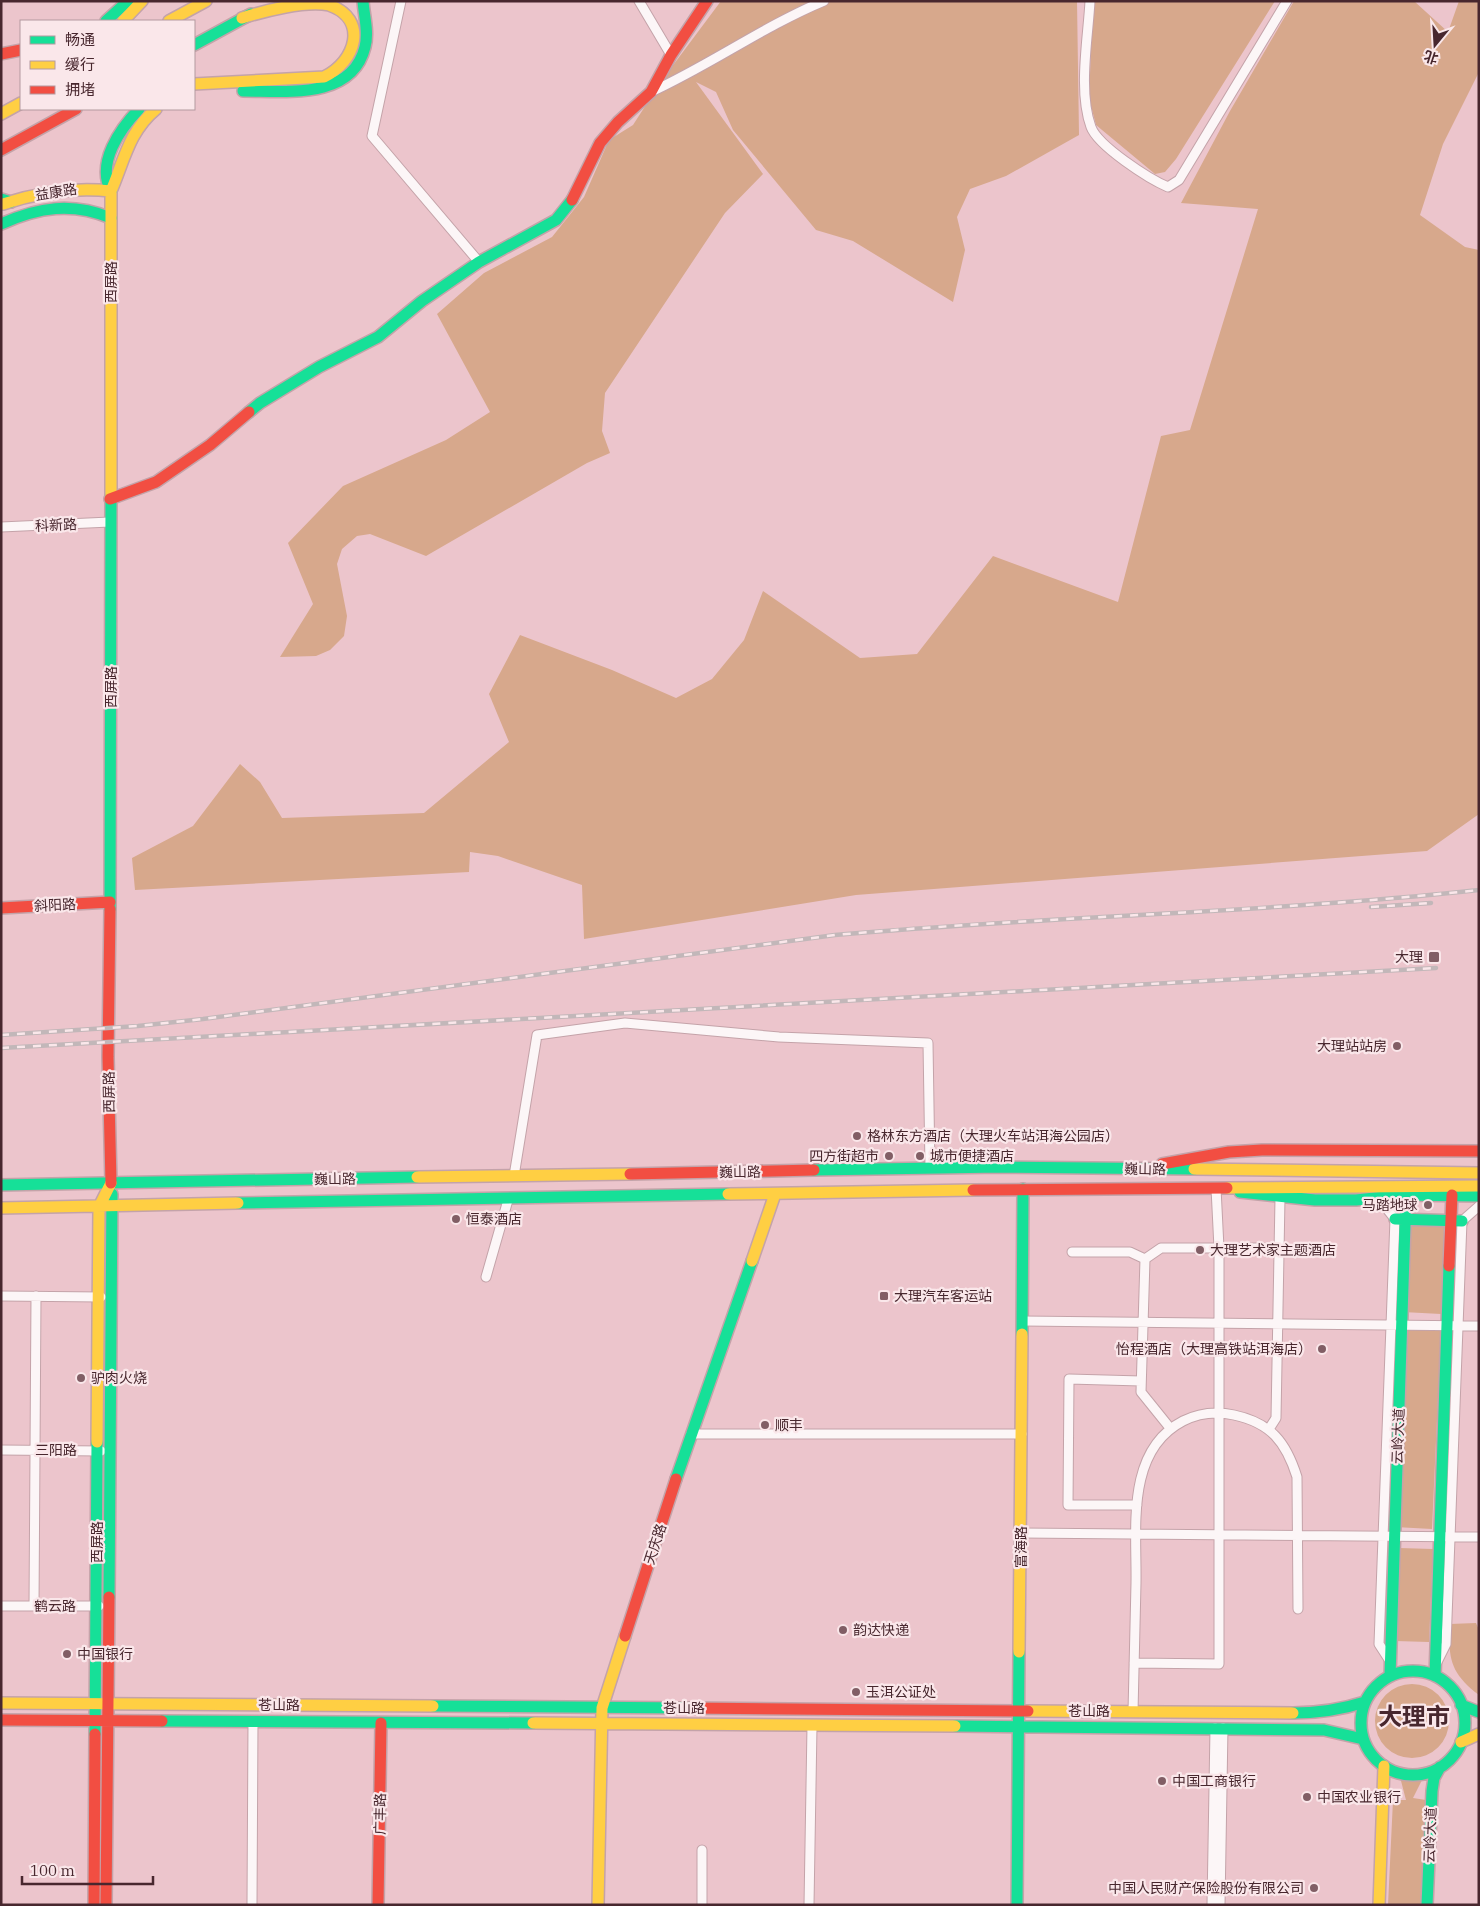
<svg xmlns="http://www.w3.org/2000/svg" width="1480" height="1906" viewBox="0 0 1480 1906" font-family="'IBM Plex Serif','Noto Sans SC',serif">
  <rect width="100%" height="100%" fill="#ecc5cc"/>
  <path fill="#d7a88c" d="M 721,1 L 1077,1 L 1079,135 L 1006,176 L 970,189 L 957,217 L 965,250 L 953,302 L 853,241 L 816,230 L 733,130 L 716,92 L 696,82 L 763,174 L 725,213 L 605,393 L 602,431 L 610,453 L 587,463 L 426,556 L 370,534 L 357,536 L 342,549 L 337,564 L 347,616 L 344,636 L 330,650 L 316,656 L 280,657 L 313,604 L 288,543 L 343,486 L 446,440 L 490,412 L 437,314 L 484,273 L 552,237 L 584,197 L 609,140 L 633,125 L 662,80 Z
    M 1093,1 L 1275,1 L 1176,159 L 1165,172 L 1155,174 L 1096,125 L 1089,98 Z
    M 1294,1 L 1414,1 L 1448,32 L 1459,1 L 1479,1 L 1479,72 L 1443,144 L 1420,215 L 1465,247 L 1479,250 L 1479,814 L 1427,851 L 856,895 L 584,939 L 582,885 L 498,856 L 470,852 L 469,872 L 135,890 L 132,858 L 193,826 L 240,764 L 260,782 L 282,818 L 424,813 L 509,742 L 489,694 L 520,635 L 612,670 L 676,698 L 712,679 L 744,640 L 763,591 L 860,658 L 917,654 L 993,556 L 1118,602 L 1161,436 L 1190,430 L 1258,209 L 1181,203 L 1230,111 Z
    M 1407,1224 L 1445,1225 L 1441,1314 L 1403,1312 Z
    M 1404,1329 L 1441,1331 L 1432,1529 L 1395,1527 Z
    M 1399,1548 L 1433,1549 L 1429,1642 L 1395,1641 Z
    M 1476,1623 L 1479,1630 L 1479,1695 C 1450,1673 1448,1658 1450,1624 Z
    M1375 1721a37 37 0 1 1 74 0a37 37 0 1 1-74 0Z
    M 1400,1777 L 1423,1778 L 1413,1798 L 1426,1800 L 1423,1905 L 1388,1905 L 1393,1800 L 1406,1800 Z"/>
  <g fill="none" stroke-linecap="round" stroke-linejoin="round">
    <defs>
      <path id="street" d="M 401,1 L 372,136 L 479,262
        M 639,1 L 671,55
        M 1090,1 C 1088,39 1078,91 1091,127 C 1098,146 1149,179 1168,187 L 1179,180 L 1287,1
        M 651,92 C 710,65 764,26 824,1
        M 1,527 L 110,522
        M 514,1176 L 537,1035 L 625,1023 L 779,1037 L 928,1043 L 930,1168
        M 1370,1200 L 1387,1209 L 1395,1219 L 1379,1644 L 1390,1661
        M 1072,1252 L 1130,1252 L 1145,1259
        M 1145,1259 L 1141,1392 L 1170,1428
        M 1145,1259 L 1161,1248 L 1279,1248
        M 486,1277 L 508,1200
        M 1,1296 L 101,1297
        M 1023,1321 L 1479,1326
        M 1269,1429 L 1276,1418 L 1280,1198
        M 691,1434 L 1022,1434
        M 1,1450 L 101,1451
        M 1137,1505 L 1068,1505 L 1069,1379 L 1141,1381
        M 1021,1533 L 1479,1537
        M 1,1606 L 99,1606
        M 34,1606 L 36,1296
        M 1437,1662 L 1446,1644 L 1462,1221 L 1479,1206
        M 1134,1663 L 1219,1664 L 1219,1248 L 1216,1188
        M 1133,1712 C 1134,1669 1135,1626 1136,1583 C 1137,1529 1125,1451 1183,1421 C 1199,1413 1216,1411 1234,1415 C 1271,1423 1286,1442 1297,1477 L 1298,1609
        M 252,1905 L 253,1722
        M 702,1905 L 702,1850
        M 809,1905 L 812,1726
        M 1212,1905 L 1215,1728
        M 1220,1905 L 1223,1728"/>
      <path id="fast" d="M 106,21 L 128,1
        M 194,45 L 251,14
        M 243,91 C 286,91 352,100 365,47 C 369,32 364,16 363,1
        M 111,191 C 96,163 120,129 139,109
        M 1,199 L 11,202
        M 1,224 C 39,207 72,202 111,218
        M 249,412 L 260,403 L 319,367 L 378,337 L 422,301 L 479,262 L 556,220 L 572,200
        M 110,909 L 111,496
        M 814,1170 L 1000,1167 L 1194,1169
        M 1,1185 L 417,1177
        M 1240,1192 L 1315,1200 L 1356,1200 L 1403,1195 L 1479,1196
        M 238,1203 L 728,1194
        M 1395,1219 L 1462,1221
        M 1022,1334 L 1023,1189
        M 676,1479 L 752,1261
        M 109,1597 L 112,1194
        M1361 1723a52 52 0 1 1 104 0a52 52 0 1 1-104 0Z
        M 1390,1676 L 1406,1195
        M 1435,1676 L 1449,1266
        M 1461,1705 L 1479,1712
        M 433,1706 L 688,1708
        M 1293,1713 C 1319,1713 1340,1710 1365,1702
        M 162,1721 L 533,1723
        M 955,1726 L 1324,1730 L 1363,1739
        M 95,1734 L 97,1442
        M 1017,1905 L 1019,1652
        M 1427,1905 L 1432,1791 L 1434,1778 L 1440,1767"/>
      <path id="slow" d="M 123,21 L 142,1
        M 169,21 L 206,1
        M 194,84 L 324,77 C 356,62 369,19 329,5 C 306,0 264,11 242,18
        M 1,114 L 21,103
        M 111,191 C 124,161 129,131 156,109
        M 3,204 C 39,192 73,187 111,191 L 111,496
        M 1194,1169 L 1479,1173
        M 417,1177 L 630,1174
        M 1227,1188 L 1479,1186
        M 728,1194 L 973,1190
        M 1,1208 L 238,1203
        M 752,1261 L 775,1194
        M 97,1442 L 99,1207 L 111,1183
        M 1019,1652 L 1022,1334
        M 1,1703 L 433,1706
        M 1028,1711 L 1293,1713
        M 533,1723 L 955,1726
        M 1461,1742 L 1479,1734
        M 598,1905 L 602,1708 L 625,1636
        M 1379,1905 L 1384,1766"/>
      <path id="jam" d="M 1,54 L 21,50
        M 1,150 L 76,109
        M 572,200 L 600,143 L 618,122 L 651,92 L 671,55 L 707,1
        M 110,499 L 156,482 L 210,445 L 249,412
        M 1,908 L 110,902
        M 110,909 L 108,1057 L 111,1183
        M 1162,1164 L 1229,1152 L 1262,1150 L 1479,1151
        M 630,1174 L 814,1170
        M 973,1190 L 1227,1188
        M 1449,1266 L 1452,1195
        M 625,1636 L 676,1479
        M 688,1708 L 1028,1711
        M 1,1720 L 162,1721
        M 94,1905 L 95,1734
        M 106,1905 L 109,1597
        M 378,1905 L 381,1723"/>
    </defs>
    <use href="#street" stroke="#c4a3a9" stroke-width="11"/>
    <use href="#fast" stroke="#c4a3a9" stroke-width="14"/>
    <use href="#slow" stroke="#c4a3a9" stroke-width="14"/>
    <use href="#jam" stroke="#c4a3a9" stroke-width="14"/>
    <use href="#street" stroke="#fcf6f7" stroke-width="9"/>
    <use href="#fast" stroke="#16e098" stroke-width="11"/>
    <use href="#slow" stroke="#ffcf43" stroke-width="11"/>
    <use href="#jam" stroke="#f24e42" stroke-width="11"/>
    <defs>
      <path id="rail" d="M 1371,907 L 1431,903
        M 1,1035 L 138,1026 L 203,1019 L 835,935 C 1049,916 1265,913 1479,890
        M 1,1048 L 1436,968"/>
    </defs>
    <use href="#rail" stroke="#c2b7b9" stroke-width="4.5"/>
    <use href="#rail" stroke="#fae7ea" stroke-width="2.5" stroke-dasharray="8" stroke-linecap="butt"/>
  </g>
  <g fill="#815e65" stroke="#fae7ea" stroke-width="2">
    <rect x="1428" y="951" width="12" height="12" rx="2.5"/>
    <circle cx="1397" cy="1046" r="5"/>
    <circle cx="857" cy="1136" r="5"/>
    <circle cx="889" cy="1156" r="5"/>
    <circle cx="920" cy="1156" r="5"/>
    <circle cx="1428" cy="1205" r="5"/>
    <circle cx="456" cy="1219" r="5"/>
    <circle cx="1200" cy="1250" r="5"/>
    <rect x="879" y="1291" width="10" height="10" rx="2.5"/>
    <circle cx="1322" cy="1349" r="5"/>
    <circle cx="81" cy="1378" r="5"/>
    <circle cx="765" cy="1425" r="5"/>
    <circle cx="843" cy="1630" r="5"/>
    <circle cx="67" cy="1654" r="5"/>
    <circle cx="856" cy="1692" r="5"/>
    <circle cx="1162" cy="1781" r="5"/>
    <circle cx="1307" cy="1797" r="5"/>
    <circle cx="1314" cy="1888" r="5"/>
  </g>
  <g text-anchor="middle" stroke-width="4.5" stroke-linejoin="round" paint-order="stroke">
    <g font-size="14" fill="#48272e" stroke="#fae7ea">
      <text transform="translate(56 192) rotate(-9)" y="5">益康路</text>
      <text transform="translate(111 282) rotate(-90)" y="5">西屏路</text>
      <text transform="translate(56 525) rotate(-3)" y="5">科新路</text>
      <text transform="translate(111 687) rotate(-90)" y="5">西屏路</text>
      <text transform="translate(55 905) rotate(-3)" y="5">斜阳路</text>
      <text transform="translate(109 1092) rotate(-91)" y="5">西屏路</text>
      <text transform="translate(1145 1169) rotate(1)" y="5">巍山路</text>
      <text transform="translate(740 1172) rotate(-1)" y="5">巍山路</text>
      <text transform="translate(335 1179) rotate(-1)" y="5">巍山路</text>
      <text transform="translate(1398 1436) rotate(-88)" y="5">云岭大道</text>
      <text x="56" y="1455">三阳路</text>
      <text transform="translate(97 1542) rotate(-90)" y="5">西屏路</text>
      <text transform="translate(655 1544) rotate(-72)" y="5">天庆路</text>
      <text transform="translate(1021 1547) rotate(-90)" y="5">富海路</text>
      <text x="55" y="1611">鹤云路</text>
      <text x="279" y="1710">苍山路</text>
      <text x="684" y="1713">苍山路</text>
      <text x="1089" y="1716">苍山路</text>
      <text transform="translate(380 1814) rotate(-89)" y="5">广丰路</text>
      <text transform="translate(1430 1835) rotate(-88)" y="5">云岭大道</text>
    </g>
    <g font-size="14" fill="#48272e" stroke="#fae7ea" text-anchor="start">
      <text x="1423" y="962" text-anchor="end">大理</text>
      <text x="1387" y="1051" text-anchor="end">大理站站房</text>
      <text x="867" y="1141">格林东方酒店（大理火车站洱海公园店）</text>
      <text x="879" y="1161" text-anchor="end">四方街超市</text>
      <text x="930" y="1161">城市便捷酒店</text>
      <text x="1418" y="1210" text-anchor="end">马踏地球</text>
      <text x="466" y="1224">恒泰酒店</text>
      <text x="1210" y="1255">大理艺术家主题酒店</text>
      <text x="894" y="1301">大理汽车客运站</text>
      <text x="1312" y="1354" text-anchor="end">怡程酒店（大理高铁站洱海店）</text>
      <text x="91" y="1383">驴肉火烧</text>
      <text x="775" y="1430">顺丰</text>
      <text x="853" y="1635">韵达快递</text>
      <text x="77" y="1659">中国银行</text>
      <text x="866" y="1697">玉洱公证处</text>
      <text x="1172" y="1786">中国工商银行</text>
      <text x="1317" y="1802">中国农业银行</text>
      <text x="1304" y="1893" text-anchor="end">中国人民财产保险股份有限公司</text>
    </g>
    <g font-size="24" font-weight="bold" fill="#48272e" stroke="#fae7ea">
      <text x="1414" y="1725">大理市</text>
    </g>
  </g>
  <rect width="1480" height="1906" fill="none" stroke="#48272e" stroke-width="5"/>
  <rect x="20" y="20" width="175" height="90" fill="#fae7ea" stroke="#b39a9f"/>
  <rect x="30" y="36" width="25" height="8" fill="#16e098" stroke="#b39a9f"/>
  <text x="65" y="45" font-size="15" fill="#48272e">畅通</text>
  <rect x="30" y="61" width="25" height="8" fill="#ffcf43" stroke="#b39a9f"/>
  <text x="65" y="70" font-size="15" fill="#48272e">缓行</text>
  <rect x="30" y="86" width="25" height="8" fill="#f24e42" stroke="#b39a9f"/>
  <text x="65" y="95" font-size="15" fill="#48272e">拥堵</text>
  <g transform="translate(1435 45) rotate(198)" stroke="#fae7ea" stroke-width="4" paint-order="stroke">
  <path d="M0-4L9 19L0 12L-9 19Z" fill="#48272e"/>
  <text y="-8" font-size="14" font-weight="bold" text-anchor="middle" fill="#48272e">北</text>
  </g>
  <path d="M22 1876v8h131v-8" fill="none" stroke="#48272e" stroke-width="2.5"/>
  <text x="30" y="1876" font-size="15" fill="#48272e" stroke="#fae7ea" stroke-width="4" paint-order="stroke">100 m</text>
</svg>
